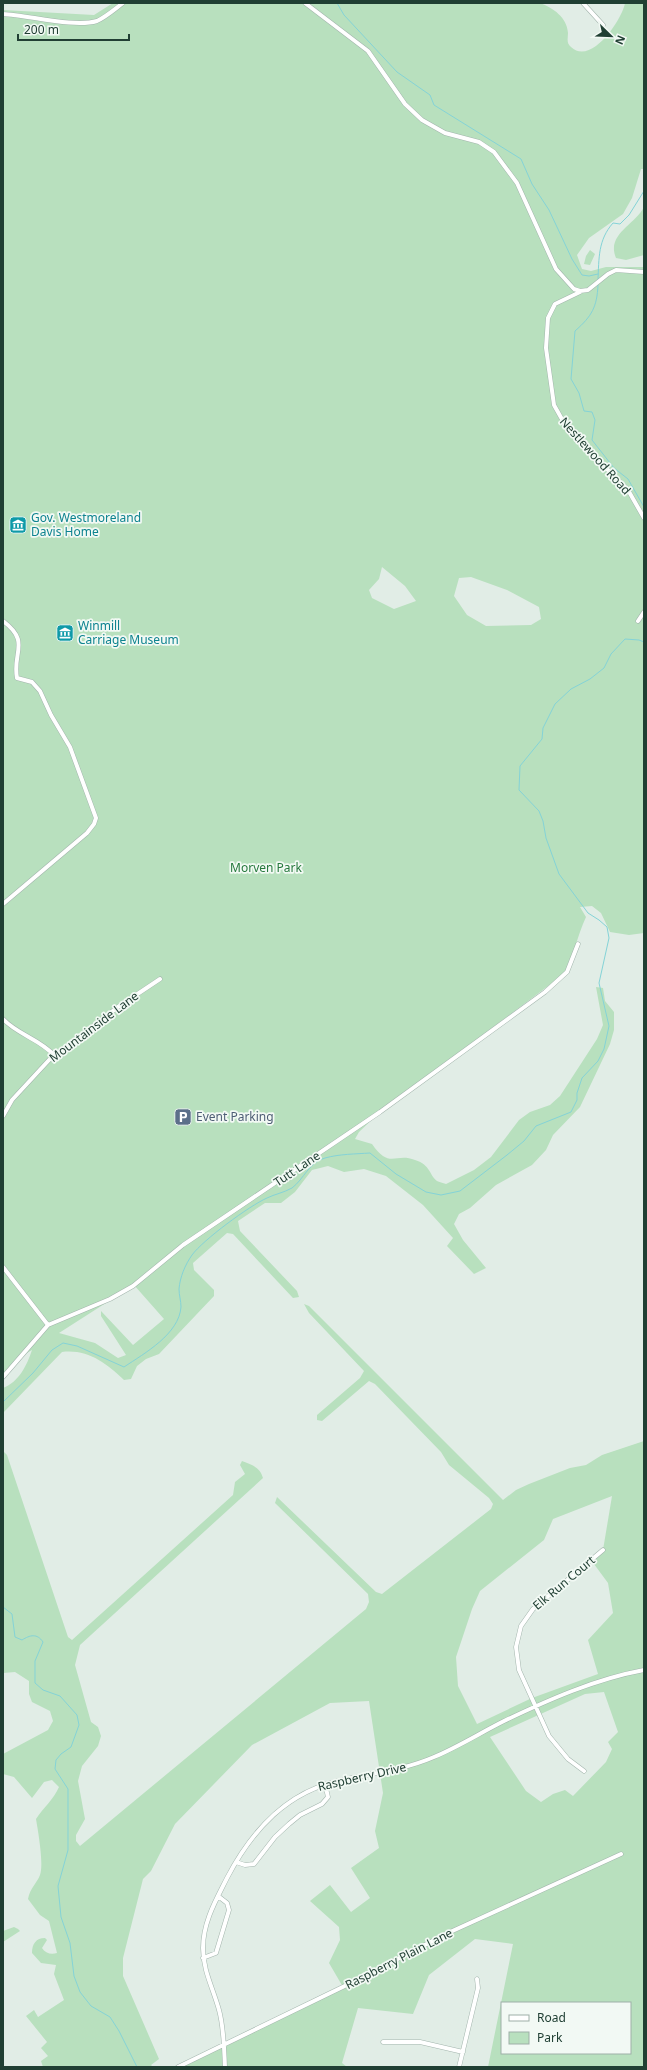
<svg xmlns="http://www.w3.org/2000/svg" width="647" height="2070" viewBox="0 0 647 2070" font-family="'Noto Sans',sans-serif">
  <rect width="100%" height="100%" fill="#e1ede6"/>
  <path fill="#b8e0be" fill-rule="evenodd" d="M 113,3 L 540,3 C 553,8 567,17 568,33 C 568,38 566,43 571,47 C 591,66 622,20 625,3 L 644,3 L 644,169 L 641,169 L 632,198 L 623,214 L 589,238 L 577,255 L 582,269 L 591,271 L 606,267 L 644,267 L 644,933 L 629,935 L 610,932 L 601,913 L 592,906 L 580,907 L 586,917 C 577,936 574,956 564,974 L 380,1112 L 359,1132 L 355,1139 L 372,1144 C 390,1170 395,1152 415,1160 C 431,1165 429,1175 437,1181 C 439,1182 443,1183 446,1184 L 474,1170 L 491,1157 L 519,1120 L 530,1112 L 550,1105 L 560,1096 L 597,1039 L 603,1025 L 596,987 L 603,988 L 605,1001 L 614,1012 L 614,1030 L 610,1044 L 580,1107 L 553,1135 L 546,1150 L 532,1165 L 496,1185 L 470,1208 L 459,1214 L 454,1224 L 463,1240 L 486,1268 L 474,1274 L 447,1246 L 453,1238 L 423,1205 L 386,1176 L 364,1169 L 344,1172 L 328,1166 L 312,1170 L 295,1192 L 281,1203 L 265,1203 L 238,1221 L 240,1231 L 297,1291 L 299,1297 L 293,1298 L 233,1234 L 227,1233 L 193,1263 L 194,1270 L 214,1290 L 214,1296 L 159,1354 L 146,1359 L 137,1366 L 131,1379 L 124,1380 C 106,1363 88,1349 62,1352 L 3,1413 L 3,1388 C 19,1382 27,1365 32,1350 L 20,1357 L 3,1374 L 3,10 L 94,15 ZM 382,567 L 405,586 L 416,601 L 394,609 L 372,598 L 369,590 L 379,579 ZM 471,577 L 507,590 L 539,607 L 541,619 L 531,625 L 486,626 L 467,615 L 454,596 L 459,578 ZM 134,1285 L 164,1319 L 133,1345 L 101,1311 L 101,1316 L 126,1355 L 118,1358 L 95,1343 L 59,1333 Z
    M 644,207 L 644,255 L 626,260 L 616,258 C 606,234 635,225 644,207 Z
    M 590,250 L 595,254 L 590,265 L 584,264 L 586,256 Z
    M 304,1304 L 309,1306 L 503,1500 L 516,1490 L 529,1484 L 570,1468 L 586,1465 L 602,1455 L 644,1441 L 644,2067 L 488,2067 L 513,1944 L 475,1939 L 429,1975 L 413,2014 L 358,2008 L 342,2063 L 347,2067 L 178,2067 L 343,1987 L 329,1963 L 340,1940 L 339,1927 L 310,1901 L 330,1885 L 351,1912 L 370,1898 L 351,1868 L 379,1848 L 375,1831 L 383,1793 L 369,1701 L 330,1703 L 252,1745 L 175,1824 L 151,1871 L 143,1879 L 123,1958 L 123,1976 L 159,2059 L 151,2065 L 153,2067 L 43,2067 L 41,2061 L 48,2056 L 41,2048 L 47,2042 L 26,2016 L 34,2010 L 38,2017 L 64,2000 L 54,1974 L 56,1965 L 41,1963 L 32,1953 C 32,1944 36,1938 45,1938 L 47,1940 L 42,1948 C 45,1953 51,1955 57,1953 L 49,1921 L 40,1915 L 28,1899 C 30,1888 37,1883 40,1875 C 44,1864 38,1831 36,1819 C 43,1808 54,1799 59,1787 L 52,1780 L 44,1782 L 32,1798 L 14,1777 L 3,1774 L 3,1754 L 48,1730 L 53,1721 L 50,1711 L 32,1702 L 29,1694 L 29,1681 L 15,1672 L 3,1673 L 3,1451 L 7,1455 L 68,1637 L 72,1640 L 233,1495 L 235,1482 L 245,1474 L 240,1465 L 242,1461 C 252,1465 260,1467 263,1478 L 80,1645 L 75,1665 L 91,1722 L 98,1727 L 101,1736 L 98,1746 L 82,1766 L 78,1781 L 85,1819 L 76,1835 L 76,1841 L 80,1846 L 366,1609 L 369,1602 L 368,1594 L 275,1503 L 277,1497 L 376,1592 L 382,1594 L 491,1509 L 493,1504 L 489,1498 L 449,1465 L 441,1452 L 375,1384 L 369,1381 L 322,1421 L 317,1420 L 317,1415 L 360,1378 L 364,1371 L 309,1313 ZM 612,1496 L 603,1550 L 591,1560 L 608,1583 L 613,1613 L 588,1640 L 598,1674 L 532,1698 L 477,1724 L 458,1686 L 456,1657 L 472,1609 L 480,1591 L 544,1540 L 553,1519 ZM 604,1692 L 618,1732 L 608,1742 L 612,1749 L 606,1762 L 573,1796 L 565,1790 L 553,1794 L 541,1802 L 526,1791 L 490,1737 L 585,1694 ZM 502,2003 L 630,2003 L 630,2053 L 502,2053 Z
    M 14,1927 L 18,1929 L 20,1931 L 3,1942 L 3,1931 Z"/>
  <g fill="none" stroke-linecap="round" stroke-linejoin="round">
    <path stroke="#84d3d7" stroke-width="1" d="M 337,3 L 344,15 L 397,72 L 430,95 L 434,105 L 521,159 L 532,184 L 549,210 L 572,259 L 582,275 L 589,276 L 598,274
      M 598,280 C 599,258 598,240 613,223 L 620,224 L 629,215 L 644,191
      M 598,285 C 597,307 592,316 575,331 L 571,379 L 579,393 L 584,411 L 592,412 L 595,420 L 592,440 L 614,468 L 628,479 L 644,507
      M 3,1402 L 33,1373 L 52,1350 L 63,1343 L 77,1346 L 124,1367 C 145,1353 179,1334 181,1307 C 181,1301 179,1295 179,1289 C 180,1277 185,1265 192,1255 C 203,1240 249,1206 267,1198 C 275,1194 283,1193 292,1188 C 304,1179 309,1162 325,1158 C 339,1154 356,1154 370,1153 L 396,1174 L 426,1192 L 441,1195 L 460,1191 L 507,1155 L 524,1141 L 536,1126 L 571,1112 L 577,1100 L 577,1093 L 582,1078 L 598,1061 L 604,1049 L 609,1026 L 599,983 L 609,938 L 607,927 L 599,920 L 588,913 L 559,874 L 546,838 L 543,821 L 539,811 L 519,790 L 520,766 L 542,739 L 543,728 L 555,704 L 571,689 L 590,679 L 604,668 L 611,654 L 625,639 L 639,640 L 644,642
      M 3,1607 L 12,1614 L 15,1637 L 22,1640 C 30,1635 37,1633 43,1642 L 35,1661 L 35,1683 L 43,1690 L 60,1696 L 77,1715 L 79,1725 L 71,1747 L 61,1754 L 56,1760 L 55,1769 L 68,1789 L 68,1850 L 58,1886 L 61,1917 L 70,1943 L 74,1976 L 80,1992 L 91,2006 L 110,2017 L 119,2031 L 137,2067"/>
    <defs>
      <path id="street" d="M 305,3 L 368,51 L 405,104 L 422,120 L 445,133 L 479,142 L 494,152 L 517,183 L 556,269 L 574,289 L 580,291 L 588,290 L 608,274 L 616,270 L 644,272
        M 583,3 L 603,25
        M 3,14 C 28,15 74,28 97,21 C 106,17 115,9 123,3
        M 580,292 L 555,304 L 548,318 L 546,348 L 554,405 L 568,430 L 628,490 L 644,518
        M 3,621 C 31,642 12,652 17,678 L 32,682 L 40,691 L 51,715 L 70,747 L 96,818 L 94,824 L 87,833 L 3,904
        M 638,621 L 644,612
        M 3,1019 C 18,1035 40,1039 55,1056
        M 3,1116 L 12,1100 L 49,1060 L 118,1007 L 160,979
        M 3,1267 L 48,1325
        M 3,1377 L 48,1325 L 110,1299 L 133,1286 L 183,1245 L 380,1112 L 545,992 L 567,972 L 578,944
        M 584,1771 L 568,1759 L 549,1736 L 519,1670 L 516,1647 L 521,1626 L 533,1609 L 603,1550
        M 236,1862 L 245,1865 L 254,1864 L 275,1837 L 289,1824 L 300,1815 L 322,1804 L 328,1797 L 325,1784
        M 203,1958 L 216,1953 L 229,1910 L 227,1903 L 218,1896
        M 383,2042 L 420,2042 L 463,2052
        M 178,2067 L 355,1981 L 448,1933 L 621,1854
        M 225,2067 C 224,2048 224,2028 219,2010 C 213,1988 203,1971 203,1948 C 203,1922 216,1900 227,1878 C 252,1830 287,1791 342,1780 C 373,1773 404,1770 434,1757 C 458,1747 480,1733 504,1721 C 548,1700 595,1679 644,1670
        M 459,2067 L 478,1988 L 477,1979"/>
    </defs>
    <use href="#street" stroke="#a3b5ad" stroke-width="5"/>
    <use href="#street" stroke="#fff" stroke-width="4"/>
  </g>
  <defs>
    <symbol id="museum-square" viewBox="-11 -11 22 22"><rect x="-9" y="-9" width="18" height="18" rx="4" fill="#0f9aa8" stroke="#f2f9f4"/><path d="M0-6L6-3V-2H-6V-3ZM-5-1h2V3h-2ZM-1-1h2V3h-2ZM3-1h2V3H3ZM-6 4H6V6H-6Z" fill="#fff"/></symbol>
    <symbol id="parking-square" viewBox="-11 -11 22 22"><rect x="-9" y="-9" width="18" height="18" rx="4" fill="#5c6f8a" stroke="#f2f9f4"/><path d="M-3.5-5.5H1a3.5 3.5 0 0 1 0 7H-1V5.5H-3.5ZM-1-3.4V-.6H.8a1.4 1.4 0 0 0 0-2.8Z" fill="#fff"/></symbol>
  </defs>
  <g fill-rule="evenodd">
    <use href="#museum-square" x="8" y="515" width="20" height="20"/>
    <use href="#museum-square" x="55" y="623" width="20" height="20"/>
    <use href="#parking-square" x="173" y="1107" width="20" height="20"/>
  </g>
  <g text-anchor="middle" stroke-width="3.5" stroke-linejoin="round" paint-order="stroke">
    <g font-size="12" fill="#203f33" stroke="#f2f9f4">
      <text transform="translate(595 456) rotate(48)" y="4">Nestlewood Road</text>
      <text transform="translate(94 1027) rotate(-37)" y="4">Mountainside Lane</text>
      <text transform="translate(297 1169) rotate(-34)" y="4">Tutt Lane</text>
      <text transform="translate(564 1583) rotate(-40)" y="4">Elk Run Court</text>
      <text transform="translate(362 1777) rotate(-13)" y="4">Raspberry Drive</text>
      <text transform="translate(399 1959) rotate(-27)" y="4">Raspberry Plain Lane</text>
    </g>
    <g font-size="12" fill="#0d838f" stroke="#f2f9f4" text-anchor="start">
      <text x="31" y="522">Gov. Westmoreland<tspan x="31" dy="14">Davis Home</tspan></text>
      <text x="78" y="630">Winmill<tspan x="78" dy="14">Carriage Museum</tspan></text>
    </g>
    <g font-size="12" fill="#26793d" stroke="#f2f9f4">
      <text x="266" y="872">Morven Park</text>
    </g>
    <g font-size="12" fill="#4e5e75" stroke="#f2f9f4" text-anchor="start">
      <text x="196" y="1121">Event Parking</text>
    </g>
  </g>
  <rect width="647" height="2070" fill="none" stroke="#203f33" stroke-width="8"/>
  <rect x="501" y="2002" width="130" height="52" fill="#f2f9f4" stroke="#9eafa7"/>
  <rect x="509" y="2015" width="20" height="6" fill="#ffffff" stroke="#9eafa7"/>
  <text x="537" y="2022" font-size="12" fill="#203f33">Road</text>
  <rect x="509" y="2032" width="20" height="12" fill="#b8e0be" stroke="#9eafa7"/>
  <text x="537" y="2042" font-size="12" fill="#203f33">Park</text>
  <g transform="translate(611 36) rotate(113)" stroke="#f2f9f4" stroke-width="3" paint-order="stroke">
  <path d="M0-3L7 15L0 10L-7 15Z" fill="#203f33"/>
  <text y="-6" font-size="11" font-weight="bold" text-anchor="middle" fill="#203f33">N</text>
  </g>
  <path d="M18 34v6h111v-6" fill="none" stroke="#203f33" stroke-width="2"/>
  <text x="24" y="34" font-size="12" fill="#203f33" stroke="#f2f9f4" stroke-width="3" paint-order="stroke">200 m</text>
</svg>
